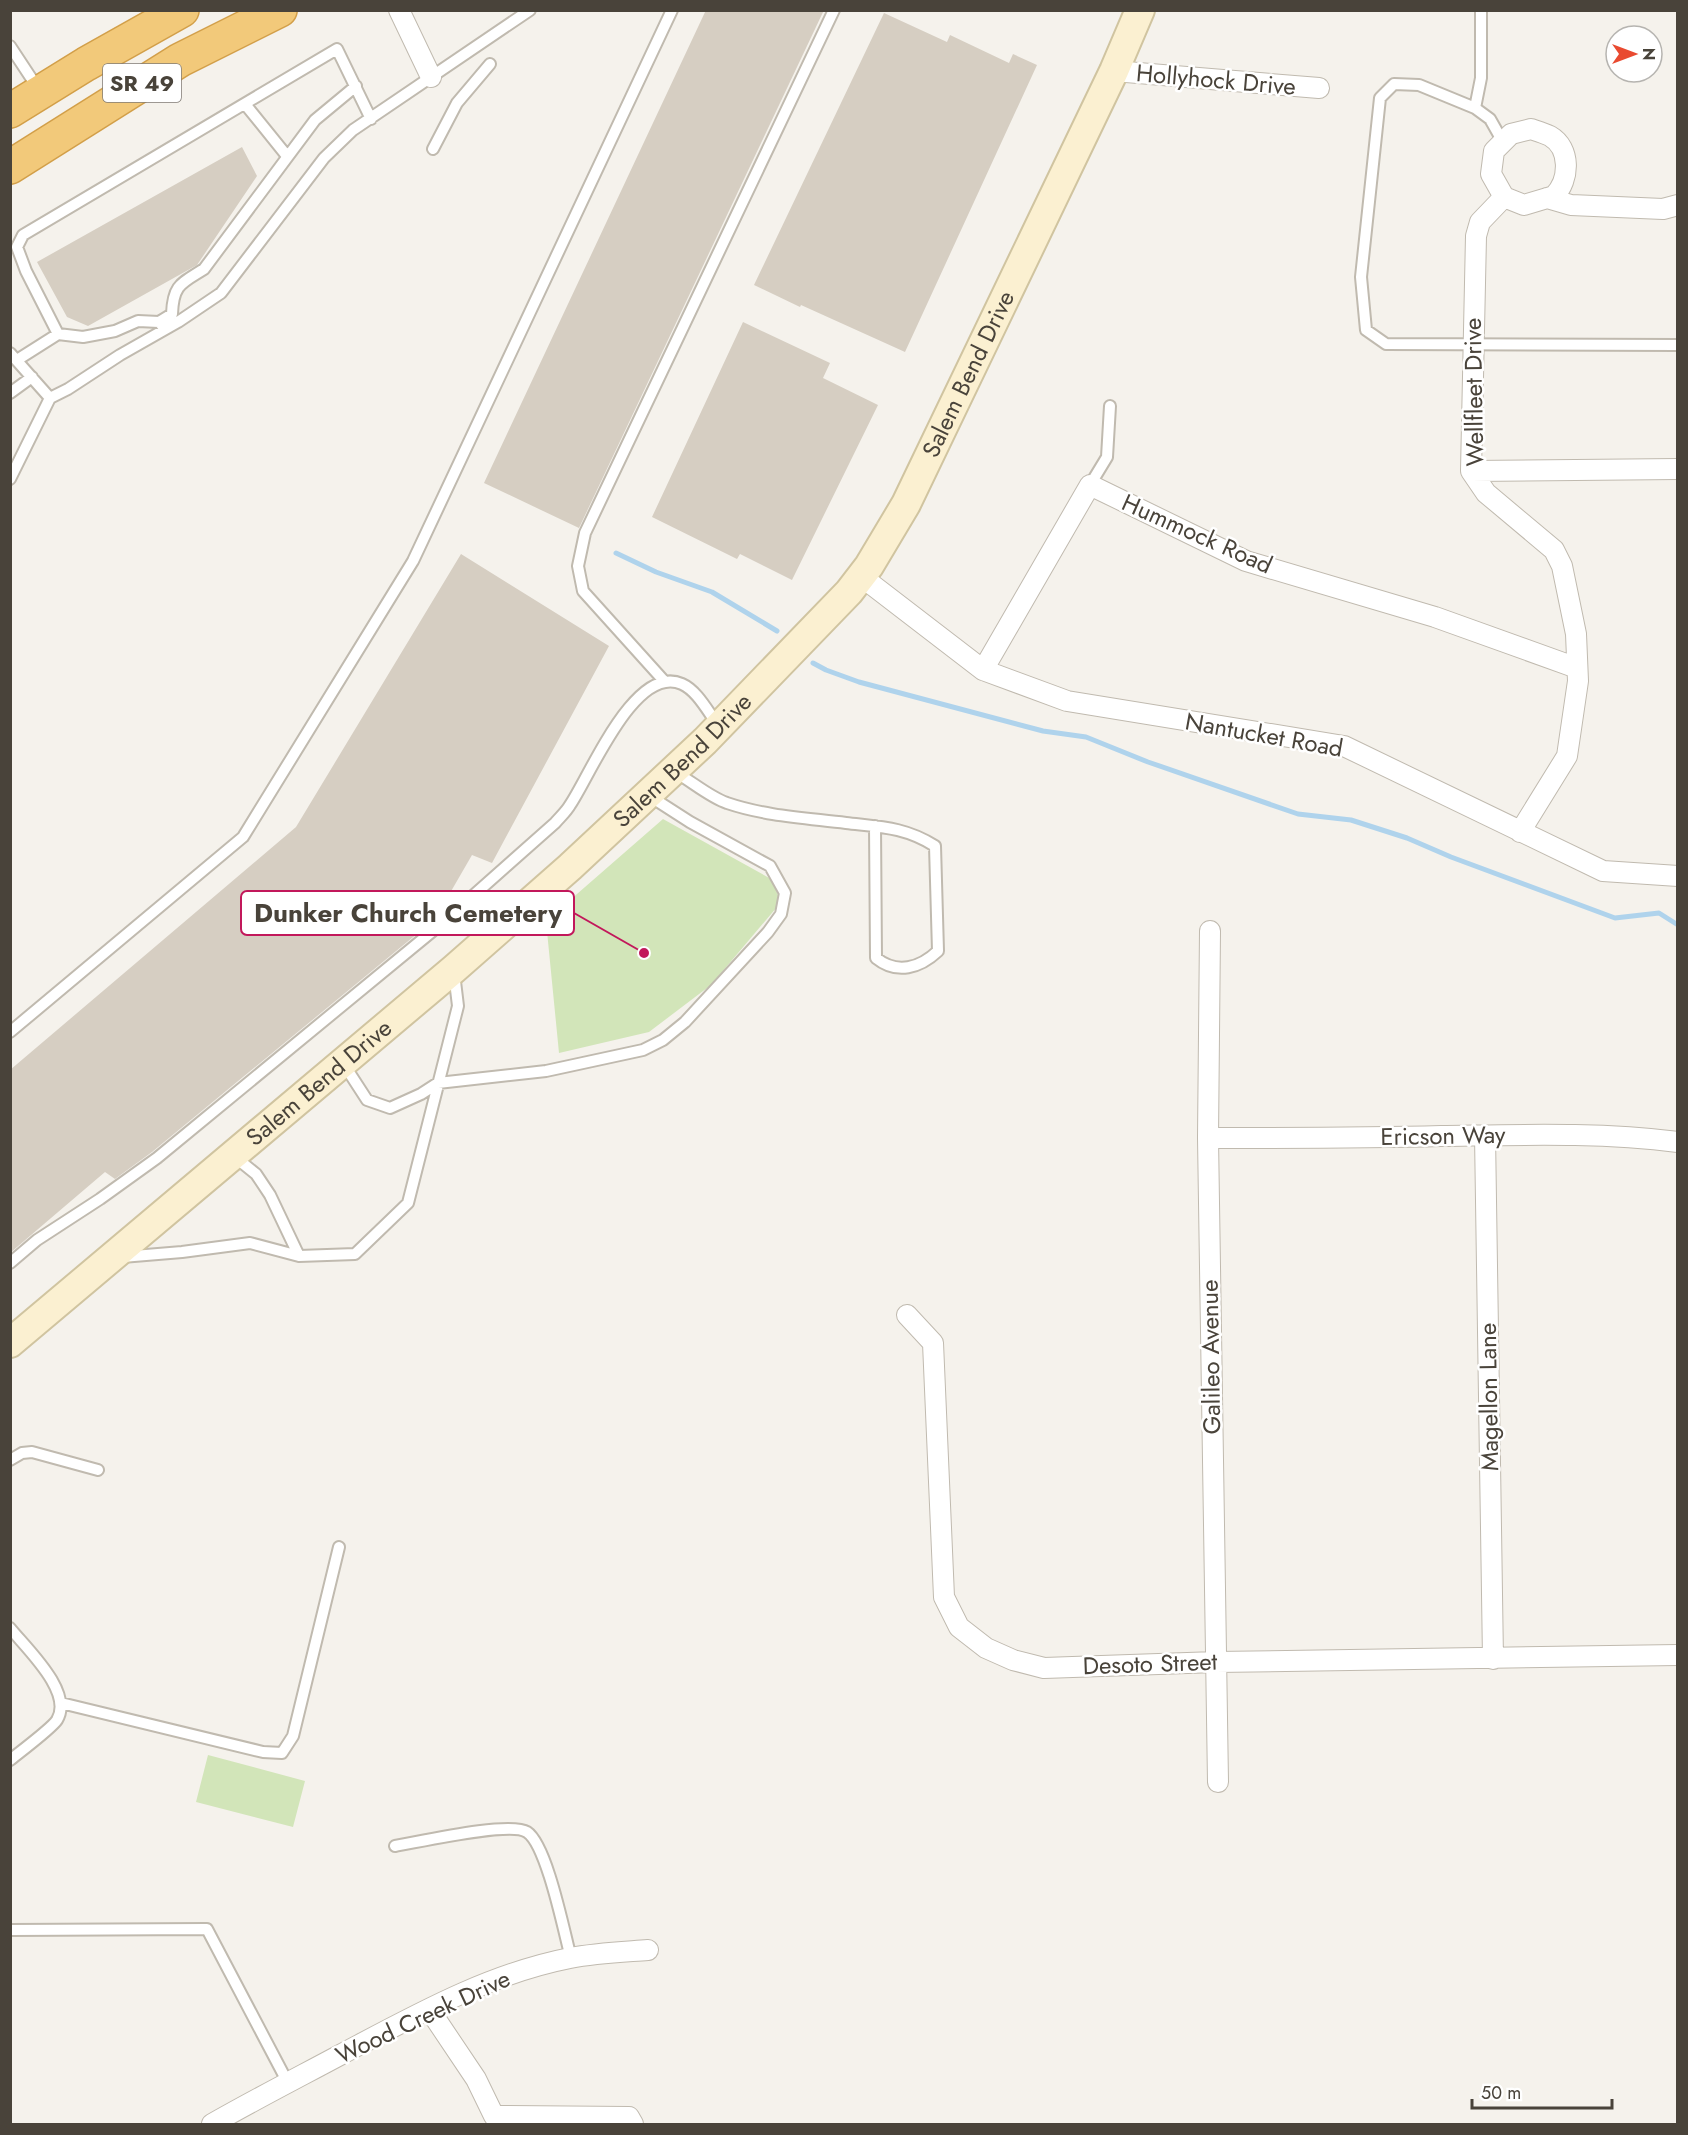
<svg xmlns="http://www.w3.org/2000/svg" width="1688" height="2135" viewBox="0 0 1688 2135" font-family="Jost,sans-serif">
  <rect width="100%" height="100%" fill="#f5f2ec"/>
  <path fill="#d2e5b9" d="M 663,819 L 771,879 L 778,895 L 777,907 L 711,985 L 649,1032 L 559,1053 L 546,921 Z
    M 208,1755 L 305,1781 L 293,1827 L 196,1802 Z"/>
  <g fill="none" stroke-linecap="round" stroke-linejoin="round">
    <path stroke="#afd3ec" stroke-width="5" d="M 616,553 L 656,572 L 712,592 L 777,631
      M 813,663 L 826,670 L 859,682 L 1043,731 L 1086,737 L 1148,762 L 1298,814 L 1351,820 L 1407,838 L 1451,857 L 1615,918 L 1659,913 L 1678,925"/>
  </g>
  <path fill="#d6cec2" d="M 706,10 L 824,10 L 579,528 L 484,483 Z
    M 884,13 L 947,42 L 950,35 L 1009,63 L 1013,54 L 1037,65 L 905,352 L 801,305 L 800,307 L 754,285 Z
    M 242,147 L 257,176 L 197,265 L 88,326 L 67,317 L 37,262 Z
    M 743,322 L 830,363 L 823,378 L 878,405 L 792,580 L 740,554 L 737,559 L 652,517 Z
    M 461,554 L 609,646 L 492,863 L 472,855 L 435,919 L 152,1152 L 115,1179 L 105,1172 L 10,1253 L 10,1070 L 296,827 Z"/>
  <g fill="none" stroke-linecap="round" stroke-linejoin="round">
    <defs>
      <path id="lane" d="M 10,46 L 39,90
        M 245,104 L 287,156
        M 1475,108 L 1481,78 L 1481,12
        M 1503,142 L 1490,119 L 1475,108 L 1419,85 L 1394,84 L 1380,98 L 1361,277 L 1366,330 L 1386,344 L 1678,345
        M 433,149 L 457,103 L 490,64
        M 159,322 L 172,314 C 173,284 182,283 204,269 L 315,120 L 356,86
        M 58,334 L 83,337 L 115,331 L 138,321 L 159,322 L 163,327
        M 10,353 L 50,398
        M 17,360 L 58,334 L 26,271 L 17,247 L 23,235 L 337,49 L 371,119
        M 10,393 L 32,377
        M 10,479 L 50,398 L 68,389 L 120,355 L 178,322 L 221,293 L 324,158 L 353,130 L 530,10
        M 1090,485 L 1107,457 L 1110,406
        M 665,682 L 583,591 L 578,566 L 585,533 L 834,10
        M 675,772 C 691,781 711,798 727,803 C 765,816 806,818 846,823 C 880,827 905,827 935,846 L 938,951 C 920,968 897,975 876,958 L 875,826
        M 10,1032 L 243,837 L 413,561 L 672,10
        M 343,1063 L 367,1100 L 390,1108 L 421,1094 L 438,1083 L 546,1071 L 643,1050 L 663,1040 L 685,1022 L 768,932 L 781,914 L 785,893 L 770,866 L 690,822 L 648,795
        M 235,1157 L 256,1174 L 270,1195 L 299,1256
        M 122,1257 L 182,1252 L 250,1243 L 299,1256 L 355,1254 L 408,1203 L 458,1006 L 454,973
        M 10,1263 L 37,1240 L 100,1199 L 157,1158 L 440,925 L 555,823 C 560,817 566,812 570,805 C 590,776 635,663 682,684 C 698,691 709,714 719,726
        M 10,1460 L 22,1453 L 32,1452 L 98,1470
        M 10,1628 C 26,1648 74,1692 57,1720 C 52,1728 20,1752 10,1760
        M 61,1703 L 263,1752 L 282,1753 L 293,1736 L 339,1547
        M 395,1846 C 419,1842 510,1821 527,1832 C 547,1845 564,1932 571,1958
        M 10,1930 L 207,1929 L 288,2083"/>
      <path id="street" d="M 399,10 L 431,77
        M 1114,71 L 1319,88
        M 1531,129 C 1537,131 1544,133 1550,136 C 1571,148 1570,180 1554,196 L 1524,205 L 1504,197 L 1491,174 L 1494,151 L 1511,134 Z
        M 1504,197 L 1480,222 L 1476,236 L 1471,471 L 1486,493 L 1554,550 L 1562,566 L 1576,634 L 1578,681 L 1567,756 L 1520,832
        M 1547,198 L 1571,205 L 1663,209 L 1678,205
        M 1471,471 L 1678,469
        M 862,577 L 983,670 L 1067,701 L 1344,746 L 1603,871 L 1678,876
        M 983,670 L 1090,485 L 1246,561 L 1435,617 L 1577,668
        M 1210,931 L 1208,1138 L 1218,1782
        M 1485,1135 L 1493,1659
        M 1208,1138 C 1286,1138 1363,1138 1441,1136 C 1520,1135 1598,1132 1678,1142
        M 907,1315 L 933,1343 L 944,1597 L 959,1627 L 986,1648 L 1013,1660 L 1044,1668 L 1216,1662 L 1678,1655
        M 429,2009 L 476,2079 L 494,2116 L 629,2117 L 633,2124
        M 212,2124 C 254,2100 297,2078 340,2055 C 414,2016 488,1974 570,1958 C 596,1953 622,1952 648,1950"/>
      <g id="secondary">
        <path id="s1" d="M 10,1343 L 454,969 L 570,867 L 705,741 L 849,592 L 869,566 L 906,504 L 1114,71 L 1140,10"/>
      </g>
      <path id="highway" d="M 10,111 L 86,64 L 182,10
        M 10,167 L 180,60 L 280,10"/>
    </defs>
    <use href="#lane" stroke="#c0baaf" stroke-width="14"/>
    <use href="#street" stroke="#c0baaf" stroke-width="22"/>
    <use href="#secondary" stroke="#d0c4a0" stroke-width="32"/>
    <use href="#highway" stroke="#d29f49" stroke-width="36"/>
    <use href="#lane" stroke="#fff" stroke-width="10"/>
    <use href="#street" stroke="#fff" stroke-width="20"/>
    <use href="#secondary" stroke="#fbf0d1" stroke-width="28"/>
    <use href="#highway" stroke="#f2c97a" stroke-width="33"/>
  </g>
  <g text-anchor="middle" stroke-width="5" stroke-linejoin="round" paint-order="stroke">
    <rect fill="#fff" stroke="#807b75" stroke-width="1.5" x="103" y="64" width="78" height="38" rx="4.5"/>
    <g font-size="22" font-weight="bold" fill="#49433a">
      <text x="142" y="91">SR 49</text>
    </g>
    <g font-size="24" fill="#49433a" stroke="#fff">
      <text transform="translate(1216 80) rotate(5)" y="8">Hollyhock Drive</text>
      <text dy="8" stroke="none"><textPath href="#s1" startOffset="1376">Salem Bend Drive</textPath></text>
      <text transform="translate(1474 392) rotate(-91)" y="8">Wellfleet Drive</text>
      <text transform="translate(1197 534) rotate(24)" y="8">Hummock Road</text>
      <text transform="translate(1264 735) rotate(10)" y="8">Nantucket Road</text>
      <text dy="8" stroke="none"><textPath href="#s1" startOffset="890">Salem Bend Drive</textPath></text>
      <text dy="8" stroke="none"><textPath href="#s1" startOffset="404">Salem Bend Drive</textPath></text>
      <text transform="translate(1443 1136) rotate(-1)" y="8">Ericson Way</text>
      <text transform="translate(1211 1357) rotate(-91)" y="8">Galileo Avenue</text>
      <text transform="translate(1489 1397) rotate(-91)" y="8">Magellon Lane</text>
      <text transform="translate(1150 1664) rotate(-2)" y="8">Desoto Street</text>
      <text transform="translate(423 2017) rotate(-25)" y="8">Wood Creek Drive</text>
    </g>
  </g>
  <path fill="none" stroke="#c2185b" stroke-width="2" d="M644 953L574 913"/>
  <circle fill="#c2185b" stroke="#fff" stroke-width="2" cx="644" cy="953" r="6"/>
  <rect fill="#fff" stroke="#c2185b" stroke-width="2" x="241" y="891" width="333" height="44" rx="6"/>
  <g font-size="26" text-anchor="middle" font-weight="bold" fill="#49433a">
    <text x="408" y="922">Dunker Church Cemetery</text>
  </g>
  <rect width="1688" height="2135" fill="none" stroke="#49433a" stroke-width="24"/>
  <g transform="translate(1634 54) rotate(90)"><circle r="28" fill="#ffffff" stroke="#b6b4b0" stroke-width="1.5"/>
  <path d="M0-4.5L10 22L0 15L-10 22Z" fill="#e94a30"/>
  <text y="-9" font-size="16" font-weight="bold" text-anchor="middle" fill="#49433a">N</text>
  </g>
  <path d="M1472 2099v9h140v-9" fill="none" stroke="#49433a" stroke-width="3"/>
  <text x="1481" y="2099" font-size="18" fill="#49433a" stroke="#ffffff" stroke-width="4.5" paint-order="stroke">50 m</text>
</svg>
